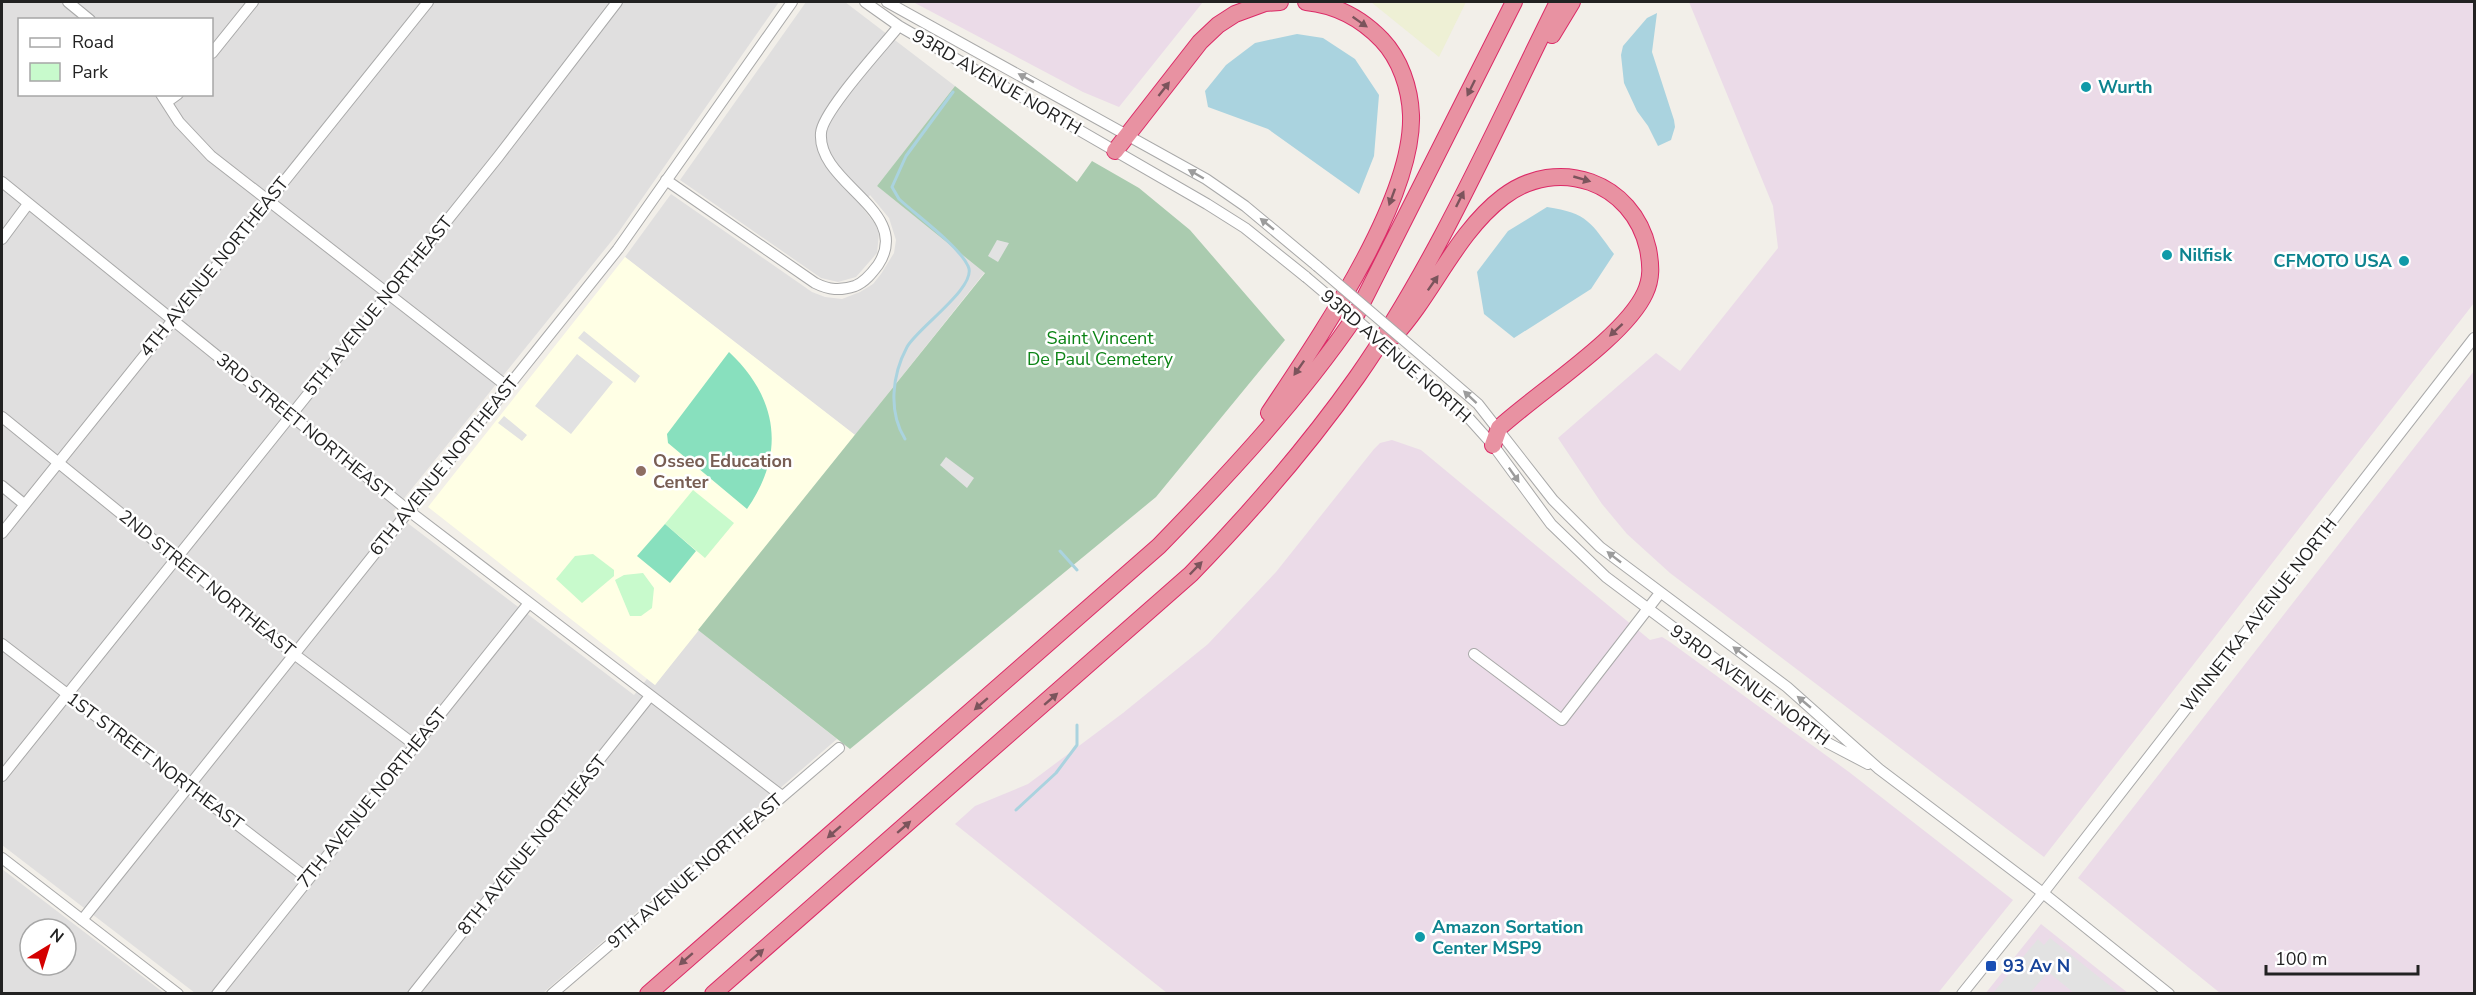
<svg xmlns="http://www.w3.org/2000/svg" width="2476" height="995" viewBox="0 0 2476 995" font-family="'Nunito Sans',sans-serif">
  <rect width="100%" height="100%" fill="#f2efe9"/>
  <path fill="#e0dfdf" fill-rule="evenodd" d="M 2,2 L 779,2 L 618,233 L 393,512 L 634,695 L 647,679 L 655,685 L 698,630 L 837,739 L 543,993 L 195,993 L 2,845 ZM 20,20 L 212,20 L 212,94 L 20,94 Z
    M 806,2 L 845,2 L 955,86 L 877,186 L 985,272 L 855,435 L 625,257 L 671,194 L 812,292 L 825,297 L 842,299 L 860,292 L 873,284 L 881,274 L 894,253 L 896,240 L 889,218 L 870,195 L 861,206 L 876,225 L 879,234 L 877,253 L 856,277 L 838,282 L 821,278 L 680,180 Z
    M 2,869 L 164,993 L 2,993 ZM 30,929 L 66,929 L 66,965 L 30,965 Z"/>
  <path fill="#ebdbe8" d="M 913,2 L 1203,2 L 1119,107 L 1083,92 Z
    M 1689,2 L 2474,2 L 2474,303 L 2044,857 L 1670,573 L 1627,534 L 1602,504 L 1558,438 L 1656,353 L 1680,371 L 1778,248 L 1773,206 Z
    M 2474,371 L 2474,993 L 2220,993 L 2078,878 Z
    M 1392,440 L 1421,450 L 1650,640 L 1662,637 L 1670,642 L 1849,772 L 2013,900 L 1938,993 L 1167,993 L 955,824 L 975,806 L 1028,784 L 1123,713 L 1208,644 L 1276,572 L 1374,449 L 1380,443 Z
    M 2041,924 L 2128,993 L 1985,994 Z"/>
  <path fill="#ffffe5" d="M 625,257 L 855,435 L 655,685 L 428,507 Z"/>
  <path fill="#eef0d5" d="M 1371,2 L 1466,2 L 1439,57 Z"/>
  <path fill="#aacbaf" d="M 955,86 L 1077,182 L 1092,161 L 1139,188 L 1190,230 L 1285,340 L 1156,497 L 850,749 L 698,630 L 985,273 L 877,186 Z"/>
  <path fill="#c8facc" d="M 693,490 L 734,523 L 705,558 L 665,524 Z
    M 593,554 L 614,570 L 614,576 L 582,603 L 556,579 L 575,556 Z
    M 643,573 L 654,588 L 652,608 L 641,616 L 630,616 L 615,580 L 624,575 Z"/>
  <path fill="#88e0be" d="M 729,352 C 778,398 786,453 747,509 L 668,443 L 667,434 Z
    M 665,524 L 696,551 L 670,583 L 637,556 Z"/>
  <path fill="#e2e2e2" d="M 997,240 L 1009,243 L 998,262 L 988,256 Z
    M 584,331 L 640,376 L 635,383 L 578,338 Z
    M 577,354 L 613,382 L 571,434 L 535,406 Z
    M 504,416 L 527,435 L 522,441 L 498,423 Z
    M 946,457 L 974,478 L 967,488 L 940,465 Z
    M 2050,938 L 2119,993 L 2074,993 L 2048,972 L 2030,993 L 1993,993 L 2038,939 L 2044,945 Z"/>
  <path fill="#aad3df" d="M 1657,13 L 1652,52 L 1674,120 L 1675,127 L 1671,140 L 1658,146 L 1648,126 L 1637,111 L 1624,83 L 1621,55 L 1623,46 L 1647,18 Z
    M 1297,34 L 1323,38 L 1355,59 L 1379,95 L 1374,156 L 1359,194 L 1268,129 L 1208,107 L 1205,91 L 1226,65 L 1255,43 Z
    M 1547,207 C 1588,213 1591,223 1614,254 L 1591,289 L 1514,338 L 1484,314 L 1477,272 L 1508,231 Z"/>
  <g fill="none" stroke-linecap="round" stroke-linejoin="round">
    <path stroke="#aad3df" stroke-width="3" d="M 905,439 C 888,412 892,375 907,347 C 916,329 979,286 968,266 C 959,246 916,215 899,199 L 892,187 L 906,156 L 953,92
      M 1060,551 L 1077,570
      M 1016,810 L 1056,773 L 1077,745 L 1077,725"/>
    <defs>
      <path id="minor" d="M 68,2 L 90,20
        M 865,2 L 899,26 L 1207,204 L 1245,228 L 1306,277
        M 887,2 L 1206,179 L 1245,206 L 1317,266
        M 212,53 L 253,2
        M 161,94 L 179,122 L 211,156 L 508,387
        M 167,102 L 178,94
        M 666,180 L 815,283 C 829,290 840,291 855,286 C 865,282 872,273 878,265 C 914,211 817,184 821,133 C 822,112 883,46 899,26
        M 2,182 L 409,511 L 782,796
        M 2,239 L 28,204
        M 1427,360 L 1478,404 L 1553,500 L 1600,547 L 1787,687 L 1879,769 L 2043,893 L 2169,994
        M 1417,371 L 1467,416 L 1493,445 L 1551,524 L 1606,577 L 1826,742 L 1868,764
        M 2,417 L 294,654 L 415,745
        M 2,486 L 24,504
        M 2,533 L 428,2
        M 2,644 L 307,878
        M 1474,654 L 1562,720 L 1660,593
        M 2,776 L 498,157 L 617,2
        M 2,858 L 178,994
        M 82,920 L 618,249 L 792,2
        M 217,994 L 529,603
        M 413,994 L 650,696
        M 552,994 L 839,748
        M 1962,994 L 2043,893 L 2474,338"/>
      <path id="highway" d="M 1552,35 L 1572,2
        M 1115,151 L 1200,42 L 1218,25 L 1235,14 L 1265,3 L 1280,2
        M 1394,336 C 1433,294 1456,233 1503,197 C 1558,155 1633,182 1648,249 C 1651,265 1652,278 1645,293 C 1625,337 1537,393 1499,428 L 1493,445
        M 1269,413 C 1316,342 1414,201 1411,115 C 1410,88 1400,59 1382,40 C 1361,18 1336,5 1306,2
        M 648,994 L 1159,546 C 1229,474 1298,400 1355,317 L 1514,2
        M 713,994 L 1191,574 C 1251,512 1307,448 1357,377 C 1438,261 1495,128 1558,2"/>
    </defs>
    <use href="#minor" stroke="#a9a9a9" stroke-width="12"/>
    <use href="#highway" stroke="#dc2a67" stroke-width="18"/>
    <use href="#minor" stroke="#fff" stroke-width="10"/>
    <use href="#highway" stroke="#e892a2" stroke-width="16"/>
    <defs>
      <path id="minor-bridge" d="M 1317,266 L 1427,360
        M 1306,277 L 1417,371"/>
    </defs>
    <use href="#minor-bridge" stroke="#a9a9a9" stroke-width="12" stroke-linecap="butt"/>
    <use href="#minor-bridge" stroke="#fff" stroke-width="10"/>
  </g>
  <defs><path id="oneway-solid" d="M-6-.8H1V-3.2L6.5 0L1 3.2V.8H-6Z" transform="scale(1.5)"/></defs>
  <g fill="#7b545c">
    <use href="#oneway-solid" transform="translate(1360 22) rotate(35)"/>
    <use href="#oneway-solid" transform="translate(1471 88) rotate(116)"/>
    <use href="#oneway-solid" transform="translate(1164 89) rotate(-52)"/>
    <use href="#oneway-solid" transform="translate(1582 179) rotate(16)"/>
    <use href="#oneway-solid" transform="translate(1392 197) rotate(110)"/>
    <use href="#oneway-solid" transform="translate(1460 199) rotate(-64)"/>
    <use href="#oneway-solid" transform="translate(1433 283) rotate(-55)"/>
    <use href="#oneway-solid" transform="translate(1616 330) rotate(137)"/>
    <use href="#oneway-solid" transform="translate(1299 368) rotate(125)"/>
    <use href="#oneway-solid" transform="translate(1196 568) rotate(-46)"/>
    <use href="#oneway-solid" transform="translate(1051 699) rotate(-41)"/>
    <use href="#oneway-solid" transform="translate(981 704) rotate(139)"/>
    <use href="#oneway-solid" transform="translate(904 827) rotate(-41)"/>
    <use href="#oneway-solid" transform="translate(834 832) rotate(139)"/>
    <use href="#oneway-solid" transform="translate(757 955) rotate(-41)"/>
    <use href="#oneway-solid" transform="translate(686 959) rotate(139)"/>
  </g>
  <g fill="#9c9c9c">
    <use href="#oneway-solid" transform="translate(1026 78) rotate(-151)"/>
    <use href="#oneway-solid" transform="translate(1196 174) rotate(-150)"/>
    <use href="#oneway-solid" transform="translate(1267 224) rotate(-141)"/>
    <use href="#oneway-solid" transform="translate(1470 397) rotate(-137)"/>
    <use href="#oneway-solid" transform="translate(1514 475) rotate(55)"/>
    <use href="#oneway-solid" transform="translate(1614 557) rotate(-142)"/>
    <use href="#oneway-solid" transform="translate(1740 652) rotate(-143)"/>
    <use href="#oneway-solid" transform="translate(1804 702) rotate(-140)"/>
  </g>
  <g fill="#0f9aa8" stroke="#fff" stroke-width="2">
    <circle cx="2086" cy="87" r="6"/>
    <circle cx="2167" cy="255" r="6"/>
    <circle cx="2404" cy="261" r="6"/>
    <circle cx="1420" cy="937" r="6"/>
  </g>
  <circle fill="#8d6e63" stroke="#fff" stroke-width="2" cx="641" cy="471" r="6"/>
  <rect fill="#1a4fb4" stroke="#fff" stroke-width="2" x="1985" y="960" width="12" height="12" rx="3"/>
  <g text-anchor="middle" stroke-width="5" stroke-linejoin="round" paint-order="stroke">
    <g font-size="18" fill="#222" stroke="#fff">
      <text transform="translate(997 82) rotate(30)" y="6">93RD AVENUE NORTH</text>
      <text transform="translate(214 267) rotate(-51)" y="6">4TH AVENUE NORTHEAST</text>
      <text transform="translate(378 306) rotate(-51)" y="6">5TH AVENUE NORTHEAST</text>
      <text transform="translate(1396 356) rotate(41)" y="6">93RD AVENUE NORTH</text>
      <text transform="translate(304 426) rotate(39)" y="6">3RD STREET NORTHEAST</text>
      <text transform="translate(444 466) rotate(-51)" y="6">6TH AVENUE NORTHEAST</text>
      <text transform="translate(207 583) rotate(39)" y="6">2ND STREET NORTHEAST</text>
      <text transform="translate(2259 615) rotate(-52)" y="6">WINNETKA AVENUE NORTH</text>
      <text transform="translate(1750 685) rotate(36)" y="6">93RD AVENUE NORTH</text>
      <text transform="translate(155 761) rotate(37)" y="6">1ST STREET NORTHEAST</text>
      <text transform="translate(372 798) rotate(-51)" y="6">7TH AVENUE NORTHEAST</text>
      <text transform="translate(532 845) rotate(-51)" y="6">8TH AVENUE NORTHEAST</text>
      <text transform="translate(695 871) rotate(-41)" y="6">9TH AVENUE NORTHEAST</text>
    </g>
    <g font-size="18" font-weight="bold" fill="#0d838f" stroke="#fff" text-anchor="start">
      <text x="2098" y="93">Wurth</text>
      <text x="2179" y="261">Nilfisk</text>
      <text x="2392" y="267" text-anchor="end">CFMOTO USA</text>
      <text x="1432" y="933">Amazon Sortation<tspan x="1432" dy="21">Center MSP9</tspan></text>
    </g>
    <g font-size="18" fill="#0c8416" stroke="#fff">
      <text x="1100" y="344">Saint Vincent<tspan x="1100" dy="21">De Paul Cemetery</tspan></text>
    </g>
    <g font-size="18" font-weight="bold" fill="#785e54" stroke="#fff" text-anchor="start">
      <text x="653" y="467">Osseo Education<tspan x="653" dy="21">Center</tspan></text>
    </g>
    <g font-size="18" font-weight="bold" fill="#164399" stroke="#fff" text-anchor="start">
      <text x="2003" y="972">93 Av N</text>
    </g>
  </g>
  <rect width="2476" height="995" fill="none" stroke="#222222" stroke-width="6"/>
  <rect x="18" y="18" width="195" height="78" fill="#ffffff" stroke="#a7a7a7" stroke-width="1.5"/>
  <rect x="30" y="38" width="30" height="9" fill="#ffffff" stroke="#a7a7a7" stroke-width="1.5"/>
  <text x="72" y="48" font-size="18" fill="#222222">Road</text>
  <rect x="30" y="63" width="30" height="18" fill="#c8facc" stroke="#a7a7a7" stroke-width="1.5"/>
  <text x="72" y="78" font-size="18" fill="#222222">Park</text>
  <g transform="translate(48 947) rotate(38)"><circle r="28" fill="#ffffff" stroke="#a7a7a7" stroke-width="1.5"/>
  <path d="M0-4.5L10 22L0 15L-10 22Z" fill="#d40000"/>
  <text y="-9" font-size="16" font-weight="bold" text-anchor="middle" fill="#222222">N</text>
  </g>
  <path d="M2266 965v9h152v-9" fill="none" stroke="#222222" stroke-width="3"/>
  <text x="2275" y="965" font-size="18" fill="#222222" stroke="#ffffff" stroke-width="4.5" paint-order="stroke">100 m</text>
</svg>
